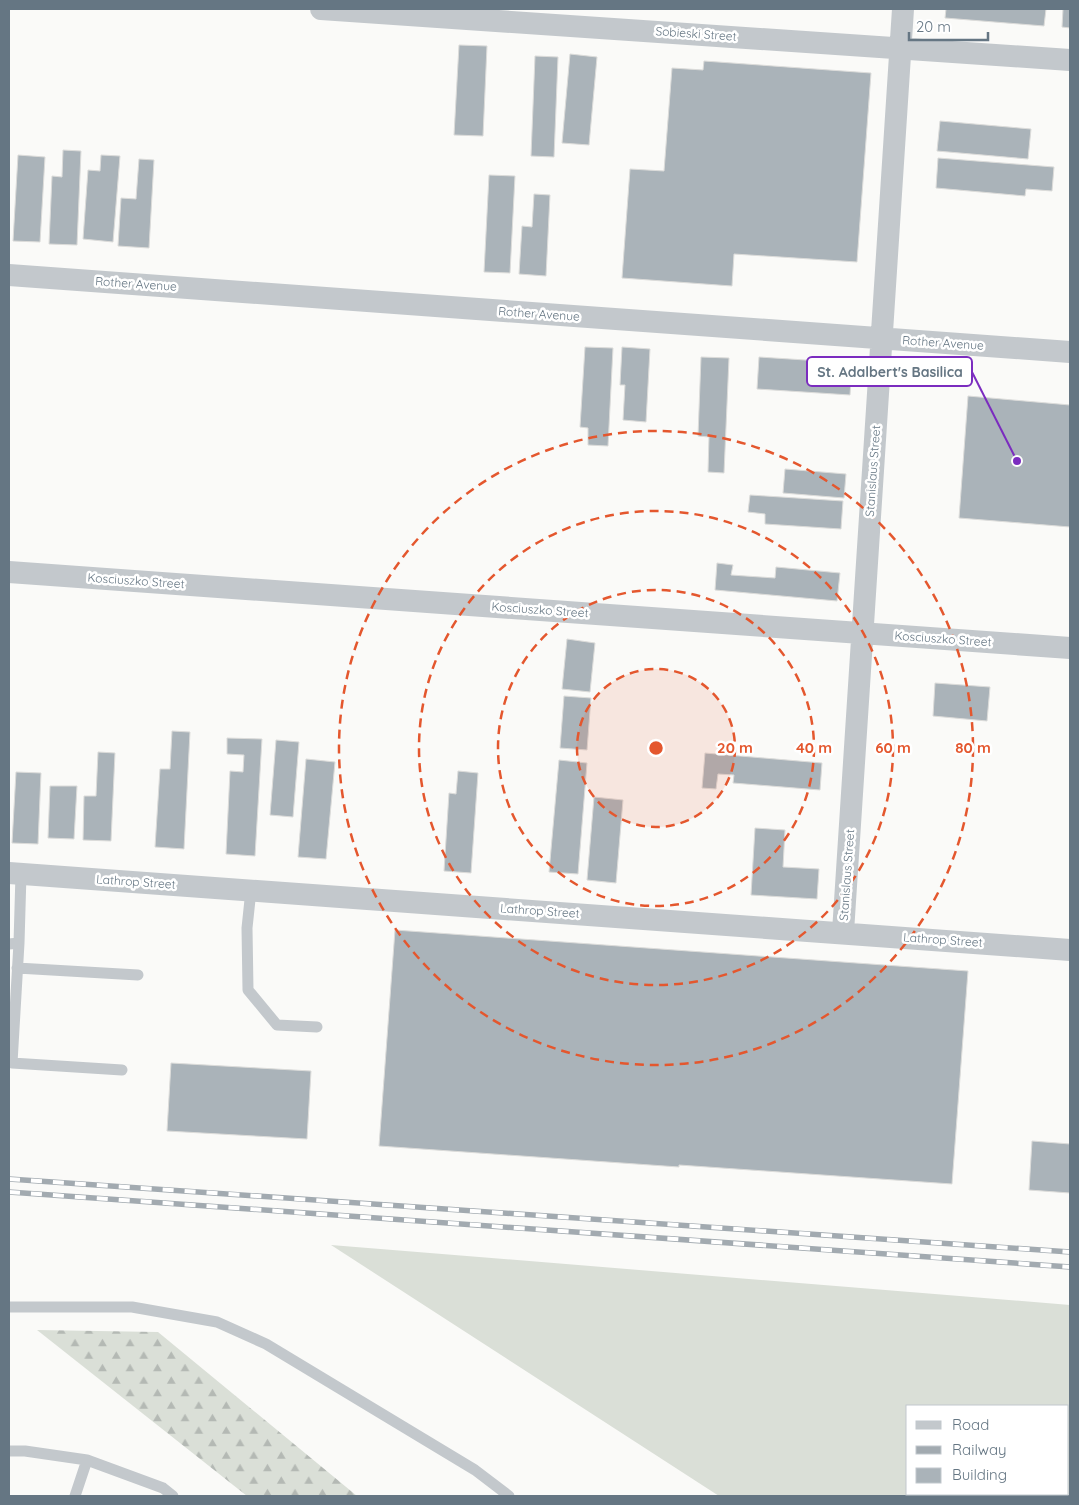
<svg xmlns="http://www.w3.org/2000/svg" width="1079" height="1505" viewBox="0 0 1079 1505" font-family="Quicksand,sans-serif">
  <defs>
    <pattern id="forest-firs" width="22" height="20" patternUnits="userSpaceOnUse" patternTransform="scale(1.25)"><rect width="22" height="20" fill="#dadfd7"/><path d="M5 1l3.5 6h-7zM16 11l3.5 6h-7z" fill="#b4b9b4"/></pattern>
  </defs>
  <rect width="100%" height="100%" fill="#fafaf8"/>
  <path fill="#dadfd7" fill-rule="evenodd" d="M 331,1245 L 1070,1305 L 1070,1496 L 719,1496 ZM 908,1406 L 1068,1406 L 1068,1494 L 908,1494 Z"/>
  <path fill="url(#forest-firs)" d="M 37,1330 L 158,1332 L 357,1496 L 247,1496 Z"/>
  <path fill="#aab3b9" stroke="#dcdcda" d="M 946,9 L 1046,9 L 1044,26 L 945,18 Z
    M 1063,9 L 1070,9 L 1070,28 L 1062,27 Z
    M 459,45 L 487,46 L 483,136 L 454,135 Z
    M 570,54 L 597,57 L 589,145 L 562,143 Z
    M 535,56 L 558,57 L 554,157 L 531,156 Z
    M 704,61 L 871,73 L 857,262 L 734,254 L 732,286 L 622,278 L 630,169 L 664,171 L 672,68 L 703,70 Z
    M 940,121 L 1031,129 L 1028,159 L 937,151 Z
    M 63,150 L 81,151 L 77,245 L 49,244 L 52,176 L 62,177 Z
    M 18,155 L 45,157 L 40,242 L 13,241 Z
    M 101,155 L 120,156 L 113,242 L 83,239 L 88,170 L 100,171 Z
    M 938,158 L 1054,167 L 1052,191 L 1026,189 L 1025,196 L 936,188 Z
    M 139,159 L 154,160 L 149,248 L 118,246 L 121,198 L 136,199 Z
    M 489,175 L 515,176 L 510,273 L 484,272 Z
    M 534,194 L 550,195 L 546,276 L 519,274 L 522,226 L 532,227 Z
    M 585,347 L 613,348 L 608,446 L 588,445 L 588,428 L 580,427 Z
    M 622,347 L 650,349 L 646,422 L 623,420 L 625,385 L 620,385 Z
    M 701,357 L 729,358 L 724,473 L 708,472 L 709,437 L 698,436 Z
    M 759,357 L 852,363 L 850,395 L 757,389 Z
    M 968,396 L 1070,405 L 1070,527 L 959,518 Z
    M 785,469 L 846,474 L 844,498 L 783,493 Z
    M 750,495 L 843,501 L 841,529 L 765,524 L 765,514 L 748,512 Z
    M 717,563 L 733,565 L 731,575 L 775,578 L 776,567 L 840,573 L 837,601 L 715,590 Z
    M 567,639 L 595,643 L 590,692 L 562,689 Z
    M 935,683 L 990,687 L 987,721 L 933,716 Z
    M 564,696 L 591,698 L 587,750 L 560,748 Z
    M 172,731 L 190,732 L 184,849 L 155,847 L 160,769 L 170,769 Z
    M 227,738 L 262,739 L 255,856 L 226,854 L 230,771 L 243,772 L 244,755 L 227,754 Z
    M 276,740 L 299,742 L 293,817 L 270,815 Z
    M 98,752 L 115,753 L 111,841 L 83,840 L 84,796 L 96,796 Z
    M 705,753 L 822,763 L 820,790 L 733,783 L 734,775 L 718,774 L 716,789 L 702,788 Z
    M 306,759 L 335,762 L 326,859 L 298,857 Z
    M 559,760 L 587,763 L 578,874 L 549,872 Z
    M 458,771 L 478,773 L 471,873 L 444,871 L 449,793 L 456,794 Z
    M 16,772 L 41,773 L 38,844 L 12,843 Z
    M 50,786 L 77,786 L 74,839 L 48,838 Z
    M 594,797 L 623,800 L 616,883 L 587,880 Z
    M 755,828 L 785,830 L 783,867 L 819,869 L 817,899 L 751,895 Z
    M 395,930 L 968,971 L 952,1184 L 679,1165 L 679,1167 L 379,1146 Z
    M 171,1063 L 311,1071 L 307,1139 L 167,1131 Z
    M 1032,1141 L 1070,1144 L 1070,1193 L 1029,1190 Z"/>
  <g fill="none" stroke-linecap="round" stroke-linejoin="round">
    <path stroke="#c3c8cc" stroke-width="11" d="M 251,890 L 247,928 L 248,990 L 277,1025 L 317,1027
      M 19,943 L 12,1063 L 122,1070
      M 9,944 L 19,943 L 21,874
      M 17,968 L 138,975
      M 9,1307 L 132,1307 L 217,1322 L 266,1344 L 475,1470 L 509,1496
      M 9,1451 L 25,1451 L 87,1460 L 163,1488 L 173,1496
      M 75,1496 L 87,1460"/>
    <path stroke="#c3c8cc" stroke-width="22" d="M 321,9 L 1070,60
      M 9,275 L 1070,352
      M 9,572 L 1070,648
      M 9,873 L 1070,950
      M 843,932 L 903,9"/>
    <defs>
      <path id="rail" d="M 9,1179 L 1070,1252
        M 9,1192 L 1070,1267"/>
    </defs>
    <use href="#rail" stroke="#a2aab0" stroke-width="5.5"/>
    <use href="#rail" stroke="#fff" stroke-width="4" stroke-dasharray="11" stroke-linecap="butt"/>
  </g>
  <circle cx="656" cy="748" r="79" fill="#e4572e" fill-opacity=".12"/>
  <g fill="none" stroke="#e4572e" stroke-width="2.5" stroke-dasharray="9 6">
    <circle cx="656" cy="748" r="79"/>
    <circle cx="656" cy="748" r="158"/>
    <circle cx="656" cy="748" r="237"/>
    <circle cx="656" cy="748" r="317"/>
  </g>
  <g text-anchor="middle" stroke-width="5" stroke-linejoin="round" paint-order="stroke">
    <g font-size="12" fill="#657683" stroke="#fff">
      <text transform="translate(696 34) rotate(4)" y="4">Sobieski Street</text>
      <text transform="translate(136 284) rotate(4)" y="4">Rother Avenue</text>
      <text transform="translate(539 314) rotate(4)" y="4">Rother Avenue</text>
      <text transform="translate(943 343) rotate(4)" y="4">Rother Avenue</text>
      <text transform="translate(873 471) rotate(-86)" y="4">Stanislaus Street</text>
      <text transform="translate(136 581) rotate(4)" y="4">Kosciuszko Street</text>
      <text transform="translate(540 610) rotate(4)" y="4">Kosciuszko Street</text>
      <text transform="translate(943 639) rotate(4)" y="4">Kosciuszko Street</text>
      <text transform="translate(847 875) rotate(-86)" y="4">Stanislaus Street</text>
      <text transform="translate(136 882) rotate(4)" y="4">Lathrop Street</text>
      <text transform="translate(540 911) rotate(4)" y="4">Lathrop Street</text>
      <text transform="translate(943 940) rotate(4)" y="4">Lathrop Street</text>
    </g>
  </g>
  <circle cx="656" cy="748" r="8" fill="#e4572e" stroke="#fff" stroke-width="2.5"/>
  <g font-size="15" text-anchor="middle" font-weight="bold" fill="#e4572e" stroke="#fff" stroke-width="5" stroke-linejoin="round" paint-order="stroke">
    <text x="735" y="753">20 m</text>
    <text x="814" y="753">40 m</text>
    <text x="893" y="753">60 m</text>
    <text x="973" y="753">80 m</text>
  </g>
  <path fill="none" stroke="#7b2cbf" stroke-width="2" d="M1017 461L972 372"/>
  <circle fill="#7b2cbf" stroke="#fff" stroke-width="2" cx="1017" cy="461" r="5"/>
  <rect fill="#fff" stroke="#7b2cbf" stroke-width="2" x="807" y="357" width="165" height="29" rx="5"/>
  <g font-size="14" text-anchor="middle" font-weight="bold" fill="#657683">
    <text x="890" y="377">St. Adalbert's Basilica</text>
  </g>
  <rect width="1079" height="1505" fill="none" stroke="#657683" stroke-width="20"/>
  <rect x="906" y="1405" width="162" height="90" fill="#ffffff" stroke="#c1c8cd"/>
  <rect x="916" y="1421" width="25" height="8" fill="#c3c8cc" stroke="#c1c8cd"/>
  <text x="952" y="1430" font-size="15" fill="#657683">Road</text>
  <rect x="916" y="1446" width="25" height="8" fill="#a2aab0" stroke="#c1c8cd"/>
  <text x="952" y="1455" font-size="15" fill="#657683">Railway</text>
  <rect x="916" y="1468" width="25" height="15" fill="#aab3b9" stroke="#c1c8cd"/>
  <text x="952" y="1480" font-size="15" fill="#657683">Building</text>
  <path d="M909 32v8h79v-8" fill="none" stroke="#657683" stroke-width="2.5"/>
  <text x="916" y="32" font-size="15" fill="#657683" stroke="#ffffff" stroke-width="4" paint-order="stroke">20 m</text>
</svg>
